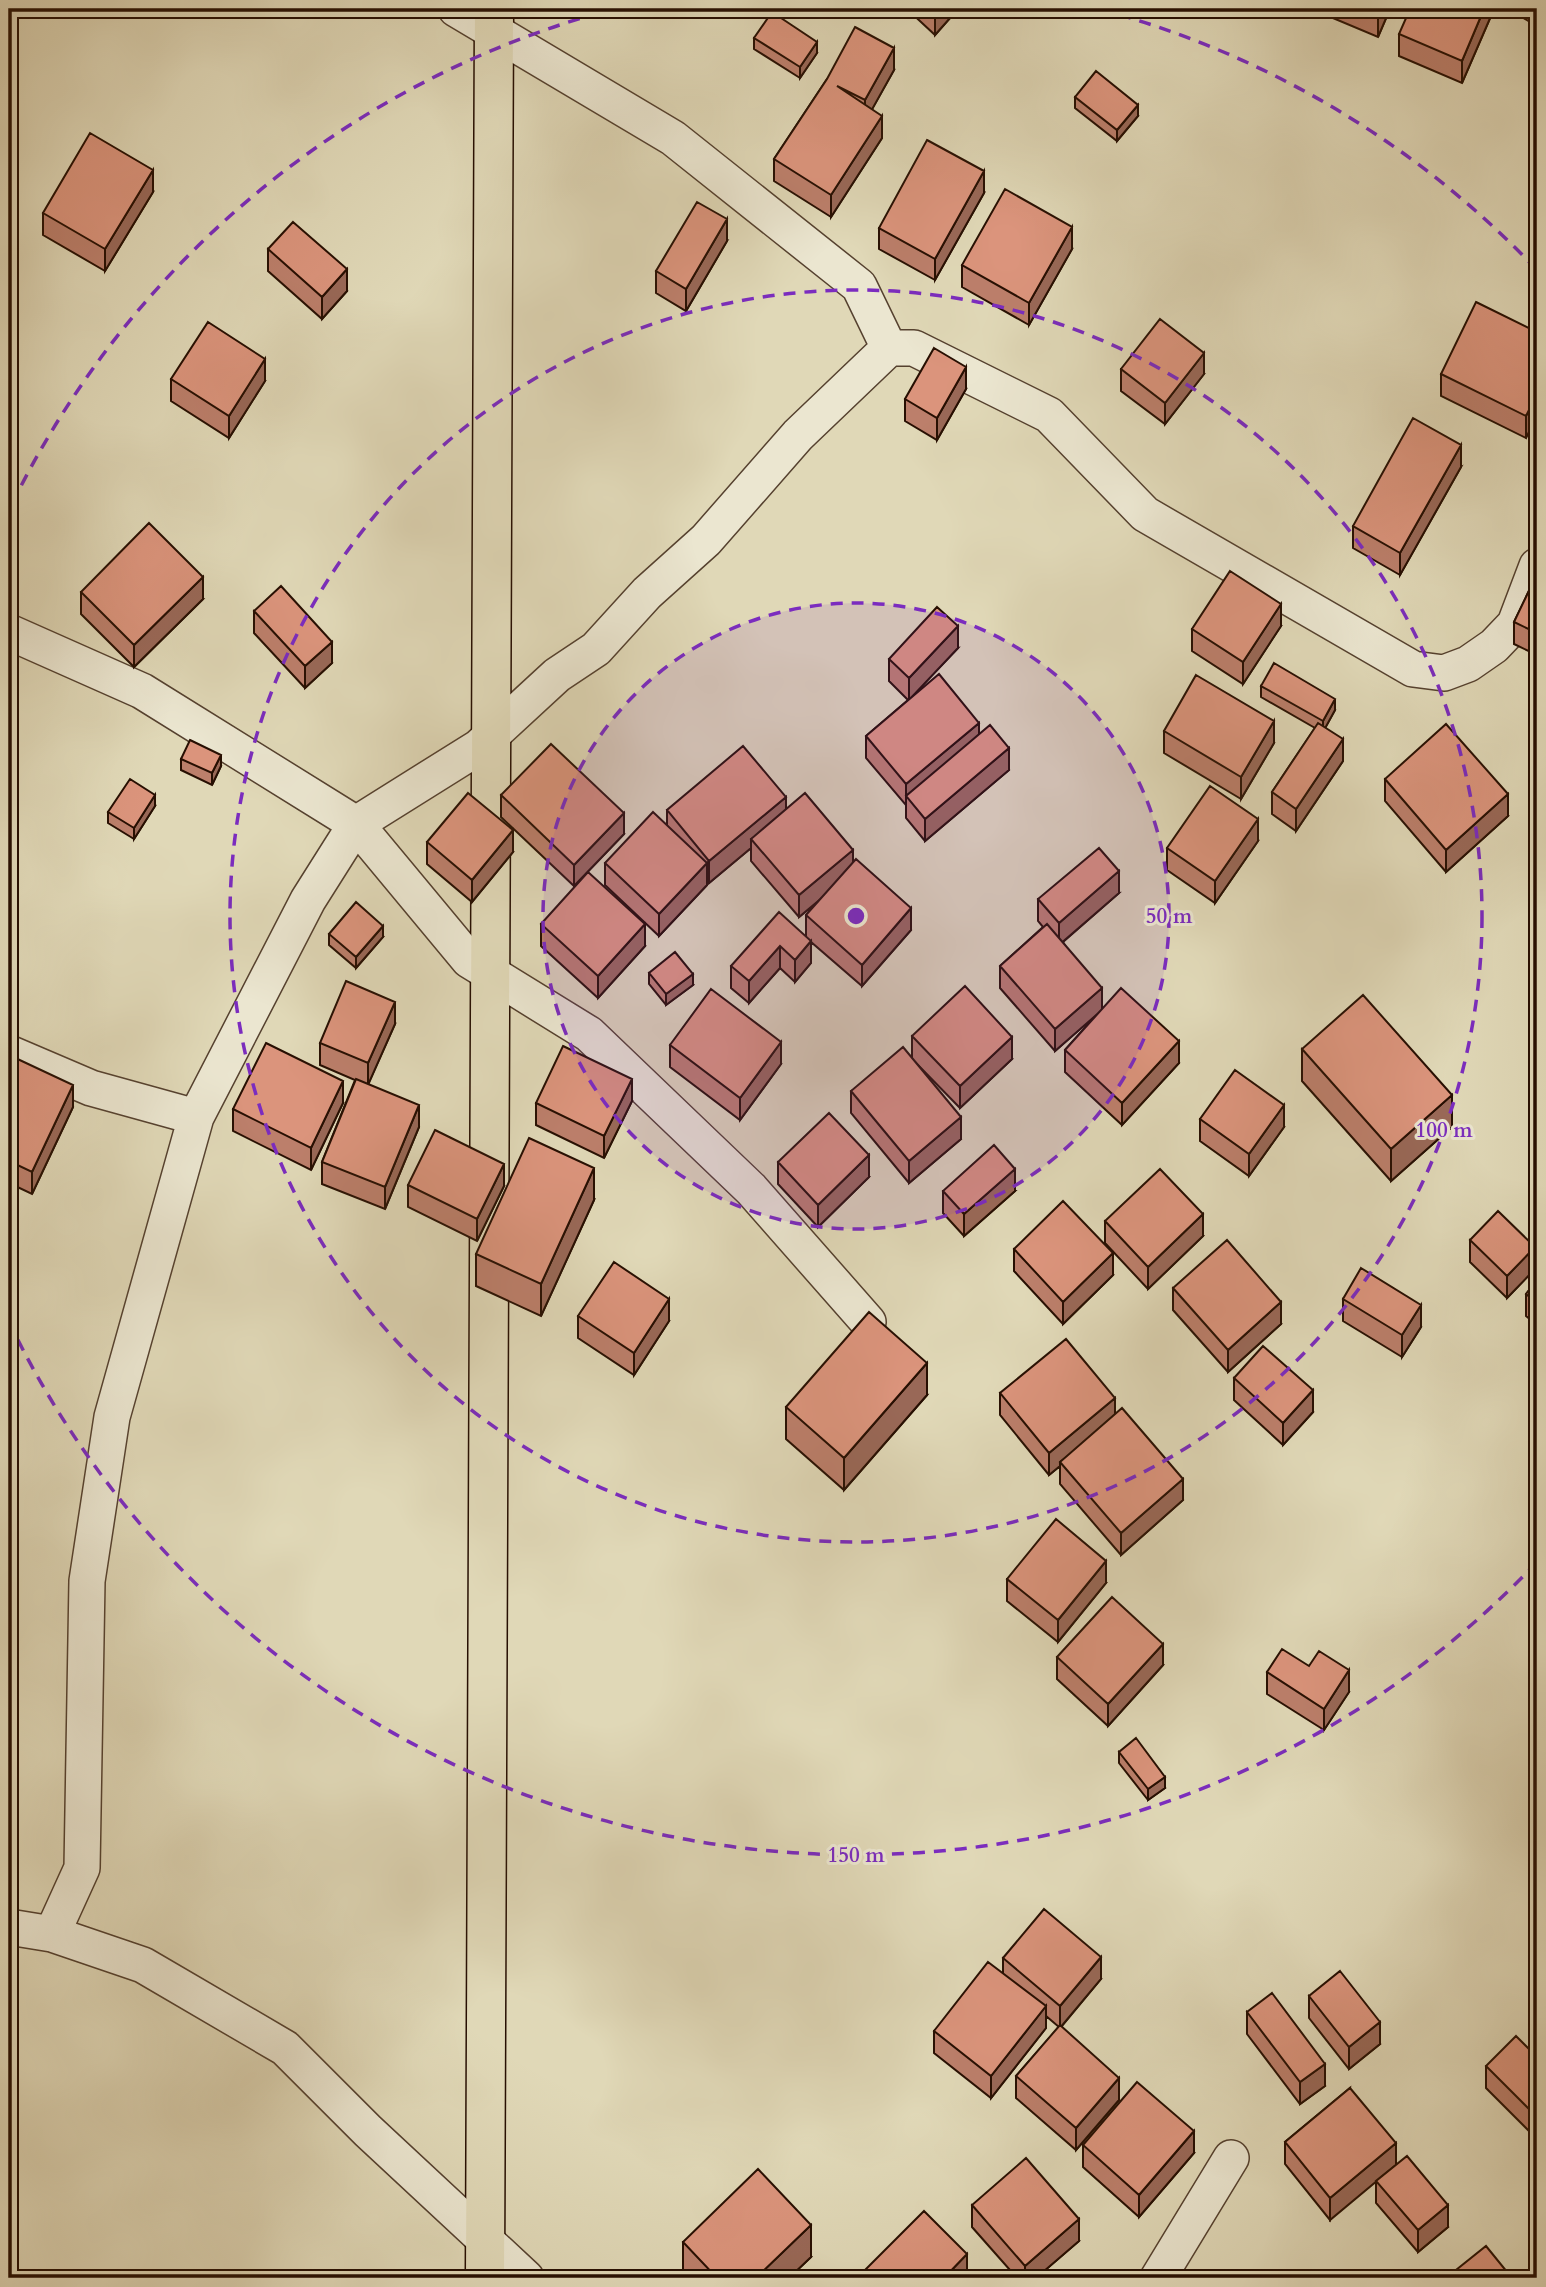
<svg xmlns="http://www.w3.org/2000/svg" width="1546" height="2287" viewBox="0 0 1546 2287" font-family="Cardo,serif">
  <rect width="100%" height="100%" fill="#e0d8b7"/>
  <filter id="stains"><feTurbulence type="fractalNoise" baseFrequency=".00286" numOctaves="4"/><feColorMatrix values="0 0 0 0 .2 0 0 0 0 .09 0 0 0 0 .02 0 0 0 .5 -.17"/></filter>
  <radialGradient id="worn" r=".72"><stop offset=".6" stop-color="#630" stop-opacity="0"/><stop offset="1" stop-color="#630" stop-opacity=".3"/></radialGradient>
  <g fill="none" stroke-linecap="round" stroke-linejoin="round">
    <defs>
      <path id="street" d="M 456,9 L 673,138 L 859,286 L 889,348
        M 9,632 L 142,691 L 356,824 L 469,960 L 589,1034 L 751,1189 L 868,1322
        M 9,1053 L 91,1088 L 196,1117
        M 9,1927 L 52,1934 L 143,1965 L 285,2048 L 368,2131 L 526,2278
        M 52,1934 L 82,1868 L 87,1581 L 112,1417 L 196,1117 L 308,900 L 356,824 L 479,747 L 557,675 L 596,649 L 647,593 L 706,540 L 798,435 L 889,348 L 914,348 L 1049,415 L 1145,514 L 1413,669 L 1444,673 L 1468,664 L 1494,646 L 1515,624 L 1537,566
        M 1158,2278 L 1231,2158"/>
      <path id="highway" d="M 485,2278 L 494,9"/>
    </defs>
    <use href="#street" stroke="#55412f" stroke-width="38"/>
    <use href="#highway" stroke="#270f02" stroke-width="41"/>
    <use href="#street" stroke="#ebe6d0" stroke-width="35"/>
    <use href="#highway" stroke="#e0d8b7" stroke-width="38"/>
  </g>
  <path fill="#bc7f6b" stroke="#270f02" stroke-width="2" d="M 907,9 L 958,9 L 935,35 Z
    M 1321,9 L 1390,9 L 1378,37 L 1321,13 Z
    M 1491,9 L 1491,16 L 1462,83 L 1399,56 L 1399,34 Z
    M 1520,9 L 1537,9 L 1537,26 L 1520,16 Z
    M 754,38 L 817,53 L 800,78 L 754,49 Z
    M 894,70 L 872,109 L 882,138 L 831,217 L 774,181 L 774,159 L 827,79 Z
    M 1075,97 L 1138,116 L 1117,141 L 1075,108 Z
    M 153,192 L 105,271 L 43,235 L 43,213 Z
    M 984,193 L 935,280 L 879,249 L 879,228 Z
    M 727,241 L 686,311 L 656,293 L 656,271 Z
    M 268,249 L 347,291 L 322,319 L 268,271 Z
    M 1072,249 L 1029,325 L 962,287 L 962,265 Z
    M 1537,332 L 1526,438 L 1441,396 L 1441,374 Z
    M 1121,369 L 1204,374 L 1165,424 L 1121,391 Z
    M 171,379 L 265,381 L 229,438 L 171,401 Z
    M 966,389 L 937,440 L 905,421 L 905,399 Z
    M 1461,467 L 1400,575 L 1353,548 L 1353,526 Z
    M 1537,574 L 1537,655 L 1514,644 L 1514,622 Z
    M 81,592 L 203,599 L 134,667 L 81,614 Z
    M 254,611 L 332,663 L 305,688 L 254,633 Z
    M 1281,626 L 1243,684 L 1192,651 L 1192,629 Z
    M 958,648 L 910,698 L 979,735 L 1009,770 L 925,841 L 906,818 L 906,805 L 866,758 L 866,736 L 908,700 L 889,681 L 889,659 Z
    M 1261,686 L 1335,710 L 1325,728 L 1343,761 L 1296,831 L 1272,814 L 1272,792 L 1315,728 L 1261,697 Z
    M 1164,731 L 1274,743 L 1241,799 L 1164,753 Z
    M 181,759 L 221,766 L 212,785 L 181,770 Z
    M 1385,779 L 1508,816 L 1446,872 L 1385,801 Z
    M 501,795 L 624,834 L 574,886 L 501,817 Z
    M 155,806 L 134,839 L 108,823 L 108,812 Z
    M 667,810 L 786,810 L 853,862 L 911,930 L 862,986 L 811,942 L 811,963 L 795,982 L 780,968 L 749,1003 L 731,988 L 731,966 L 806,936 L 806,915 L 817,902 L 799,917 L 751,861 L 751,848 L 709,883 L 707,880 L 707,885 L 659,936 L 605,885 L 605,863 L 667,825 Z
    M 1258,841 L 1215,903 L 1167,870 L 1167,848 Z
    M 427,842 L 513,852 L 472,902 L 427,864 Z
    M 1119,893 L 1063,942 L 1102,1009 L 1179,1063 L 1122,1125 L 1065,1072 L 1065,1050 L 1097,1014 L 1055,1051 L 1000,988 L 1000,966 L 1043,927 L 1038,921 L 1038,899 Z
    M 541,924 L 645,946 L 598,998 L 541,946 Z
    M 329,934 L 383,937 L 356,968 L 329,945 Z
    M 649,973 L 693,985 L 666,1005 L 649,984 Z
    M 395,1024 L 368,1084 L 419,1127 L 385,1209 L 322,1184 L 322,1162 L 355,1080 L 320,1065 L 320,1043 Z
    M 912,1036 L 1012,1059 L 960,1108 L 915,1062 L 961,1139 L 909,1183 L 851,1113 L 851,1091 L 912,1058 Z
    M 670,1045 L 781,1064 L 740,1120 L 670,1067 Z
    M 1302,1049 L 1452,1127 L 1391,1181 L 1302,1081 Z
    M 9,1055 L 73,1107 L 32,1194 L 9,1183 Z
    M 632,1101 L 604,1158 L 536,1125 L 536,1103 Z
    M 343,1103 L 311,1170 L 233,1131 L 233,1109 Z
    M 1200,1119 L 1284,1127 L 1249,1176 L 1200,1141 Z
    M 778,1162 L 869,1177 L 818,1227 L 778,1184 Z
    M 408,1185 L 504,1186 L 477,1241 L 408,1207 Z
    M 943,1191 L 1015,1191 L 964,1236 L 943,1213 Z
    M 594,1200 L 541,1316 L 476,1286 L 476,1254 Z
    M 1105,1221 L 1203,1236 L 1148,1289 L 1105,1243 Z
    M 1470,1240 L 1535,1269 L 1507,1298 L 1470,1262 Z
    M 1014,1249 L 1113,1275 L 1063,1324 L 1014,1271 Z
    M 1537,1280 L 1537,1325 L 1526,1316 L 1526,1294 Z
    M 1173,1288 L 1281,1324 L 1228,1372 L 1173,1310 Z
    M 1343,1299 L 1421,1327 L 1402,1357 L 1343,1321 Z
    M 578,1316 L 669,1321 L 634,1375 L 578,1338 Z
    M 1234,1378 L 1313,1412 L 1283,1445 L 1234,1400 Z
    M 1000,1393 L 1115,1414 L 1183,1500 L 1121,1555 L 1060,1484 L 1060,1466 L 1049,1475 L 1000,1415 Z
    M 927,1395 L 844,1490 L 786,1439 L 786,1407 Z
    M 1007,1579 L 1106,1583 L 1058,1642 L 1007,1601 Z
    M 1057,1657 L 1163,1665 L 1108,1726 L 1057,1679 Z
    M 1267,1672 L 1349,1692 L 1324,1730 L 1267,1694 Z
    M 1119,1752 L 1165,1788 L 1148,1800 L 1119,1763 Z
    M 1003,1958 L 1101,1979 L 1061,2027 L 1119,2100 L 1076,2150 L 1016,2098 L 1016,2076 L 1059,2027 L 1046,2016 L 1046,2028 L 991,2098 L 934,2053 L 934,2031 L 1003,1973 Z
    M 1309,1996 L 1380,2044 L 1349,2069 L 1309,2018 Z
    M 1247,2012 L 1325,2086 L 1300,2104 L 1247,2034 Z
    M 1537,2057 L 1537,2139 L 1486,2088 L 1486,2066 Z
    M 1350,2088 L 1330,2220 L 1285,2164 L 1285,2142 Z
    M 1083,2145 L 1194,2153 L 1139,2217 L 1083,2167 Z
    M 1376,2181 L 1448,2227 L 1418,2252 L 1376,2203 Z
    M 972,2205 L 1079,2241 L 1036,2278 L 1017,2278 L 972,2227 Z
    M 683,2242 L 811,2257 L 789,2278 L 687,2278 L 683,2274 Z"/>
  <path fill="#996857" stroke="#270f02" stroke-width="2" d="M 939,9 L 958,9 L 935,35 L 935,13 Z
    M 1381,9 L 1390,9 L 1378,37 L 1378,15 Z
    M 1484,9 L 1491,9 L 1491,16 L 1462,83 L 1462,61 Z
    M 817,42 L 817,53 L 800,78 L 800,67 Z
    M 894,48 L 894,70 L 865,122 L 865,100 Z
    M 1138,105 L 1138,116 L 1117,141 L 1117,130 Z
    M 882,116 L 882,138 L 831,217 L 831,195 Z
    M 153,170 L 153,192 L 105,271 L 105,249 Z
    M 984,171 L 984,193 L 935,280 L 935,259 Z
    M 727,219 L 727,241 L 686,311 L 686,289 Z
    M 1072,227 L 1072,249 L 1029,325 L 1029,303 Z
    M 347,269 L 347,291 L 322,319 L 322,297 Z
    M 1204,353 L 1204,374 L 1165,424 L 1165,403 Z
    M 265,359 L 265,381 L 229,438 L 229,416 Z
    M 966,367 L 966,389 L 937,440 L 937,418 Z
    M 1537,394 L 1537,416 L 1526,438 L 1526,416 Z
    M 1461,445 L 1461,467 L 1400,575 L 1400,553 Z
    M 203,577 L 203,599 L 134,667 L 134,645 Z
    M 1281,604 L 1281,626 L 1243,684 L 1243,662 Z
    M 958,626 L 958,648 L 909,700 L 909,678 Z
    M 332,642 L 332,663 L 305,688 L 305,666 Z
    M 1335,699 L 1335,710 L 1323,732 L 1323,721 Z
    M 1274,721 L 1274,743 L 1241,799 L 1241,777 Z
    M 979,723 L 979,745 L 906,796 L 906,806 L 906,784 Z
    M 1343,739 L 1343,761 L 1296,831 L 1296,809 Z
    M 1009,748 L 1009,770 L 925,841 L 925,819 Z
    M 221,755 L 221,766 L 212,785 L 212,773 Z
    M 1508,794 L 1508,816 L 1446,872 L 1446,850 Z
    M 155,795 L 155,806 L 134,839 L 134,828 Z
    M 786,797 L 786,819 L 751,839 L 751,848 L 709,883 L 709,861 Z
    M 624,813 L 624,834 L 574,886 L 574,865 Z
    M 1258,819 L 1258,841 L 1215,903 L 1215,881 Z
    M 513,830 L 513,852 L 472,902 L 472,880 Z
    M 853,850 L 853,872 L 799,917 L 799,895 Z
    M 707,863 L 707,885 L 659,936 L 659,914 Z
    M 1119,871 L 1119,893 L 1059,945 L 1059,923 Z
    M 911,908 L 911,930 L 862,986 L 862,965 Z
    M 645,924 L 645,946 L 598,998 L 598,976 Z
    M 383,926 L 383,937 L 356,968 L 356,957 Z
    M 811,941 L 811,963 L 795,982 L 795,960 Z
    M 780,946 L 780,968 L 749,1003 L 749,981 Z
    M 693,974 L 693,985 L 666,1005 L 666,994 Z
    M 1102,988 L 1102,1010 L 1055,1051 L 1055,1029 Z
    M 395,1002 L 395,1024 L 368,1085 L 368,1063 Z
    M 1012,1037 L 1012,1059 L 960,1108 L 960,1086 Z
    M 1179,1041 L 1179,1063 L 1122,1125 L 1122,1103 Z
    M 781,1042 L 781,1064 L 740,1120 L 740,1098 Z
    M 632,1079 L 632,1101 L 604,1158 L 604,1136 Z
    M 343,1081 L 343,1103 L 311,1170 L 311,1148 Z
    M 73,1085 L 73,1107 L 32,1194 L 32,1172 Z
    M 1452,1095 L 1452,1127 L 1391,1181 L 1391,1149 Z
    M 419,1105 L 419,1127 L 385,1209 L 385,1187 Z
    M 1284,1105 L 1284,1127 L 1249,1176 L 1249,1154 Z
    M 961,1117 L 961,1139 L 909,1183 L 909,1161 Z
    M 869,1155 L 869,1177 L 818,1227 L 818,1205 Z
    M 504,1164 L 504,1186 L 477,1241 L 477,1219 Z
    M 594,1168 L 594,1200 L 541,1316 L 541,1284 Z
    M 1015,1169 L 1015,1191 L 964,1236 L 964,1214 Z
    M 1203,1214 L 1203,1236 L 1148,1289 L 1148,1267 Z
    M 1535,1247 L 1535,1269 L 1507,1298 L 1507,1276 Z
    M 1113,1253 L 1113,1275 L 1063,1324 L 1063,1302 Z
    M 669,1299 L 669,1321 L 634,1375 L 634,1353 Z
    M 1281,1302 L 1281,1324 L 1228,1372 L 1228,1350 Z
    M 1421,1305 L 1421,1327 L 1402,1357 L 1402,1335 Z
    M 927,1363 L 927,1395 L 844,1490 L 844,1458 Z
    M 1313,1390 L 1313,1412 L 1283,1445 L 1283,1423 Z
    M 1115,1398 L 1115,1420 L 1060,1462 L 1060,1466 L 1049,1475 L 1049,1453 Z
    M 1183,1479 L 1183,1500 L 1121,1555 L 1121,1533 Z
    M 1106,1561 L 1106,1583 L 1058,1642 L 1058,1620 Z
    M 1163,1644 L 1163,1665 L 1108,1726 L 1108,1704 Z
    M 1349,1670 L 1349,1692 L 1324,1730 L 1324,1709 Z
    M 1165,1777 L 1165,1788 L 1148,1800 L 1148,1789 Z
    M 1101,1957 L 1101,1979 L 1060,2028 L 1060,2006 Z
    M 1046,2006 L 1046,2028 L 991,2098 L 991,2076 Z
    M 1380,2022 L 1380,2044 L 1349,2069 L 1349,2047 Z
    M 1325,2064 L 1325,2086 L 1300,2104 L 1300,2082 Z
    M 1119,2078 L 1119,2100 L 1076,2150 L 1076,2128 Z
    M 1194,2131 L 1194,2153 L 1139,2217 L 1139,2195 Z
    M 1396,2143 L 1396,2165 L 1330,2220 L 1330,2198 Z
    M 1448,2205 L 1448,2227 L 1418,2252 L 1418,2230 Z
    M 1079,2219 L 1079,2241 L 1036,2278 L 1025,2278 L 1025,2266 Z
    M 811,2225 L 811,2257 L 789,2278 L 756,2278 Z
    M 967,2254 L 967,2276 L 965,2278 L 944,2278 Z"/>
  <path fill="#db947c" stroke="#270f02" stroke-width="2" d="M 1364,9 L 1381,9 L 1378,15 Z
    M 1410,9 L 1484,9 L 1462,61 L 1399,34 Z
    M 772,12 L 817,42 L 800,67 L 754,38 Z
    M 855,27 L 894,48 L 865,100 L 837,86 L 882,116 L 831,195 L 774,159 L 827,79 Z
    M 1096,71 L 1138,105 L 1117,130 L 1075,97 Z
    M 90,133 L 153,170 L 105,249 L 43,213 Z
    M 927,140 L 984,171 L 935,259 L 879,228 Z
    M 1005,189 L 1072,227 L 1029,303 L 962,265 Z
    M 697,202 L 727,219 L 686,289 L 656,271 Z
    M 293,222 L 347,269 L 322,297 L 268,249 Z
    M 1476,302 L 1537,332 L 1537,394 L 1526,416 L 1441,374 Z
    M 1160,319 L 1204,353 L 1165,403 L 1121,369 Z
    M 208,322 L 265,359 L 229,416 L 171,379 Z
    M 934,348 L 966,367 L 937,418 L 905,399 Z
    M 1413,418 L 1461,445 L 1400,553 L 1353,526 Z
    M 149,523 L 203,577 L 134,645 L 81,592 Z
    M 1230,571 L 1281,604 L 1243,662 L 1192,629 Z
    M 1537,574 L 1537,633 L 1514,622 Z
    M 281,586 L 332,642 L 305,666 L 254,611 Z
    M 937,607 L 958,626 L 909,678 L 889,659 Z
    M 1274,663 L 1335,699 L 1323,721 L 1261,686 Z
    M 939,674 L 979,723 L 906,784 L 866,736 Z
    M 1196,675 L 1274,721 L 1241,777 L 1164,731 Z
    M 1318,723 L 1343,739 L 1296,809 L 1272,792 Z
    M 1446,724 L 1508,794 L 1446,850 L 1385,779 Z
    M 990,725 L 1009,748 L 925,819 L 906,796 Z
    M 190,740 L 221,755 L 212,773 L 181,759 Z
    M 551,744 L 624,813 L 574,865 L 501,795 Z
    M 743,746 L 786,797 L 709,861 L 667,810 Z
    M 130,779 L 155,795 L 134,828 L 108,812 Z
    M 1210,786 L 1258,819 L 1215,881 L 1167,848 Z
    M 468,793 L 513,830 L 472,880 L 427,842 Z
    M 805,793 L 853,850 L 799,895 L 751,839 Z
    M 653,812 L 707,863 L 659,914 L 605,863 Z
    M 1099,848 L 1119,871 L 1059,923 L 1038,899 Z
    M 856,859 L 911,908 L 862,965 L 806,915 Z
    M 588,872 L 645,924 L 598,976 L 541,924 Z
    M 356,902 L 383,926 L 356,957 L 329,934 Z
    M 779,912 L 811,941 L 795,960 L 780,946 L 749,981 L 731,966 Z
    M 1047,924 L 1102,988 L 1055,1029 L 1000,966 Z
    M 675,952 L 693,974 L 666,994 L 649,973 Z
    M 346,981 L 395,1002 L 368,1063 L 320,1043 Z
    M 965,986 L 1012,1037 L 960,1086 L 912,1036 Z
    M 1121,988 L 1179,1041 L 1122,1103 L 1065,1050 Z
    M 711,989 L 781,1042 L 740,1098 L 670,1045 Z
    M 1363,995 L 1452,1095 L 1391,1149 L 1302,1049 Z
    M 266,1043 L 343,1081 L 311,1148 L 233,1109 Z
    M 563,1046 L 632,1079 L 604,1136 L 536,1103 Z
    M 903,1047 L 961,1117 L 909,1161 L 851,1091 Z
    M 9,1055 L 73,1085 L 32,1172 L 9,1161 Z
    M 1235,1070 L 1284,1105 L 1249,1154 L 1200,1119 Z
    M 356,1079 L 419,1105 L 385,1187 L 322,1162 Z
    M 829,1113 L 869,1155 L 818,1205 L 778,1162 Z
    M 435,1130 L 504,1164 L 477,1219 L 408,1185 Z
    M 529,1138 L 594,1168 L 541,1284 L 476,1254 Z
    M 994,1145 L 1015,1169 L 964,1214 L 943,1191 Z
    M 1160,1169 L 1203,1214 L 1148,1267 L 1105,1221 Z
    M 1063,1201 L 1113,1253 L 1063,1302 L 1014,1249 Z
    M 1498,1211 L 1535,1247 L 1507,1276 L 1470,1240 Z
    M 1227,1240 L 1281,1302 L 1228,1350 L 1173,1288 Z
    M 614,1262 L 669,1299 L 634,1353 L 578,1316 Z
    M 1361,1268 L 1421,1305 L 1402,1335 L 1343,1299 Z
    M 1537,1280 L 1537,1303 L 1526,1294 Z
    M 869,1312 L 927,1363 L 844,1458 L 786,1407 Z
    M 1066,1339 L 1115,1398 L 1049,1453 L 1000,1393 Z
    M 1263,1346 L 1313,1390 L 1283,1423 L 1234,1378 Z
    M 1122,1408 L 1183,1479 L 1121,1533 L 1060,1462 Z
    M 1056,1519 L 1106,1561 L 1058,1620 L 1007,1579 Z
    M 1112,1597 L 1163,1644 L 1108,1704 L 1057,1657 Z
    M 1282,1649 L 1309,1666 L 1319,1651 L 1349,1670 L 1324,1709 L 1267,1672 Z
    M 1136,1738 L 1165,1777 L 1148,1789 L 1119,1752 Z
    M 1044,1909 L 1101,1957 L 1060,2006 L 1003,1958 Z
    M 988,1962 L 1046,2006 L 991,2076 L 934,2031 Z
    M 1340,1971 L 1380,2022 L 1349,2047 L 1309,1996 Z
    M 1272,1993 L 1325,2064 L 1300,2082 L 1247,2012 Z
    M 1060,2025 L 1119,2078 L 1076,2128 L 1016,2076 Z
    M 1516,2036 L 1537,2057 L 1537,2117 L 1486,2066 Z
    M 1137,2082 L 1194,2131 L 1139,2195 L 1083,2145 Z
    M 1350,2088 L 1396,2143 L 1330,2198 L 1285,2142 Z
    M 1407,2156 L 1448,2205 L 1418,2230 L 1376,2181 Z
    M 1026,2158 L 1079,2219 L 1025,2266 L 972,2205 Z
    M 758,2169 L 811,2225 L 756,2278 L 717,2278 L 683,2242 Z
    M 924,2211 L 967,2254 L 944,2278 L 857,2278 Z
    M 1486,2246 L 1512,2278 L 1446,2278 Z"/>
  <circle cx="856" cy="916" r="313" fill="#7b2cbf" fill-opacity=".12"/>
  <g fill="none" stroke="#7b2cbf" stroke-width="3.5" stroke-dasharray="12 9">
    <circle cx="856" cy="916" r="313"/>
    <circle cx="856" cy="916" r="626"/>
    <path d="M1537 1562A939 939 0 0 1 12 1328M12 504A939 939 0 0 1 613 9M1099 9A939 939 0 0 1 1537 270"/>
  </g>
  <circle cx="856" cy="916" r="10" fill="#7b2cbf" stroke="#ebe6d0" stroke-width="3.5"/>
  <g font-size="21" text-anchor="middle" font-weight="bold" fill="#7b2cbf" stroke="#ebe6d0" stroke-width="6" stroke-linejoin="round" paint-order="stroke">
    <text x="1169" y="923">50 m</text>
    <text x="1444" y="1137">100 m</text>
    <text x="856" y="1862">150 m</text>
  </g>
  <rect width="1546" height="2287" fill="none" stroke="#e0d8b7" stroke-width="35"/>
  <rect x="10" y="10" width="1525" height="2266" fill="none" stroke="#270f02" stroke-width="3.5"/>
  <rect x="18" y="18" width="1511" height="2252" fill="none" stroke="#270f02" stroke-width="2"/>
  <rect width="100%" height="100%" filter="url(#stains)"/>
  <rect width="100%" height="100%" fill="url(#worn)"/>
</svg>
